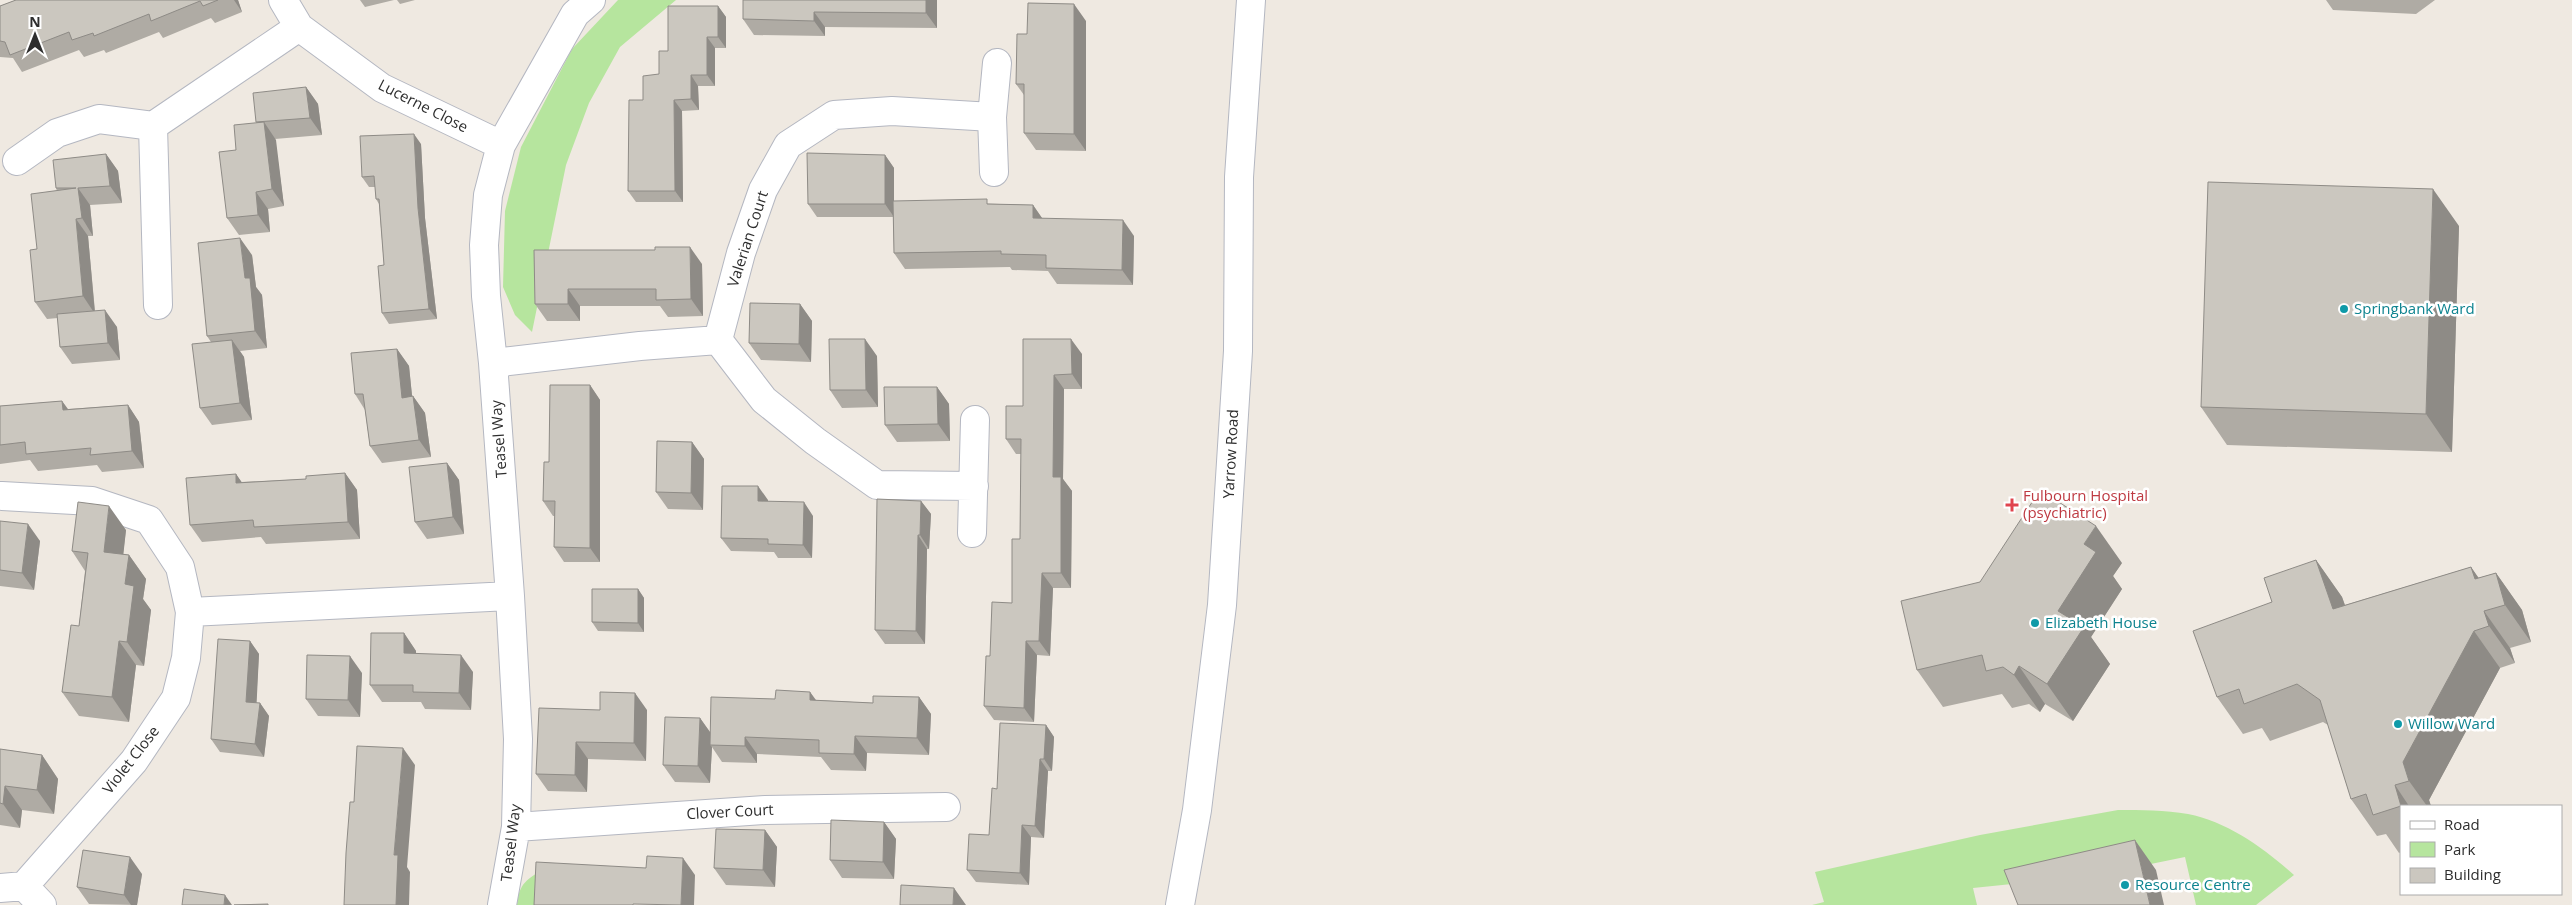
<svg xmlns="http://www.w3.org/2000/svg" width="2572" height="905" viewBox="0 0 2572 905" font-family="'Open Sans',sans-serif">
  <rect width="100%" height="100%" fill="#efe9e1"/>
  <path fill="#b6e59e" d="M 618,0 L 676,0 L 620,47 L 589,103 L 566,165 L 532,332 L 515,315 L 503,287 L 505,211 L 521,147 L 572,49 Z
    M 2118,810 C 2141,810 2165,810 2188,814 C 2228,822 2264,848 2294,875 L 2256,905 L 2196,905 L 2185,857 L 2092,876 L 1973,888 L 1977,905 L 1812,905 L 1824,902 L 1815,872 L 1980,835 Z
    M 546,868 L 545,905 L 517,905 C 519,883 527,879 546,868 Z"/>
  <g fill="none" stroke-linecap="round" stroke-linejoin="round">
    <defs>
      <path id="minor" d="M 283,0 L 299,27 L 382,88 L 501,145
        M 153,126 L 158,305
        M 17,161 L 57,133 L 99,119 L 153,126 L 299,27
        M 994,172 L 992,117 L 997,63
        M 493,363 L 640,346 L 718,340
        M 974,486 L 877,485 L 815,441 L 764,400 L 718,340 L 741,253 L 763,190 L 788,145 L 834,115 L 892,111 L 992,117
        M 2,496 L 92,501 L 149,520 L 180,567 L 190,612
        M 972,533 L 975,420
        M 516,827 L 765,810 L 946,807
        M 0,888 L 24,886
        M 42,905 L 24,886 L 134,761 L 176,698 L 186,658 L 190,612 L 510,596
        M 502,905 L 516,827 L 518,739 L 510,596 L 493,363 L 486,296 L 484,245 L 488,195 L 501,145 L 575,14 L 591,0"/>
      <path id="tertiary" d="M 1180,905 L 1197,810 L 1222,605 L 1238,351 L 1239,177 L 1251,0"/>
    </defs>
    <use href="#minor" stroke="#b4b7c1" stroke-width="30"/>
    <use href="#tertiary" stroke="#b4b7c1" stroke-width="30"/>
    <use href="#minor" stroke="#fff" stroke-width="28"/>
    <use href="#tertiary" stroke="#fff" stroke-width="28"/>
  </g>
  <path fill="#afaba4" d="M 16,0 L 238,0 L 242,12 L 215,23 L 211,18 L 163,38 L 159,32 L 106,53 L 104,50 L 84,57 L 79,50 L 22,72 L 13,58 L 0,57 L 0,6 Z
    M 360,0 L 394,0 L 365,7 Z
    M 397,0 L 415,0 L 400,4 Z
    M 743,0 L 937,0 L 937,28 L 825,27 L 825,36 L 754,35 L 743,19 Z
    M 2326,0 L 2435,0 L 2416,14 L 2333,10 Z
    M 718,6 L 726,17 L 726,48 L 715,48 L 715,86 L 698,86 L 699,110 L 682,111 L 683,202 L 636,202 L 628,191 L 643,100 L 659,74 L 668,51 Z
    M 1086,21 L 1086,151 L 1036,150 L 1024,133 L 1024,95 L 1016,84 L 1027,34 Z
    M 306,87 L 318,104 L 322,135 L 275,139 L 284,206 L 268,209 L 270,232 L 239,235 L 227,218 L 236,150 L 257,123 L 256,122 Z
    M 421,144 L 425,218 L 437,319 L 389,324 L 382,313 L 384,265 L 379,204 L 376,199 L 375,187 L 369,187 L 362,177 Z
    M 106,154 L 118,171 L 122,203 L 90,205 L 93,236 L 88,236 L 95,311 L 117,327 L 120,360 L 72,364 L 60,347 L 58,318 L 47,319 L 35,302 L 37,249 L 57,191 L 56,188 Z
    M 885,155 L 894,168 L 894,201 L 1033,205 L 1042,218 L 1134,236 L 1133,285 L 1057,284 L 1048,271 L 1012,270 L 1010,267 L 905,269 L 894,253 L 893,217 L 817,217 L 808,204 Z
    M 2459,226 L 2452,452 L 2227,445 L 2201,407 Z
    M 534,250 L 702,264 L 703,316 L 668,317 L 660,306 L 580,306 L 580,321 L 547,321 L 535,304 Z
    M 252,255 L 256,287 L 262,295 L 267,348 L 240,351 L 244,357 L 252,420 L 212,425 L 200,408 L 211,342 L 207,336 Z
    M 800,304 L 812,321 L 811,362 L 761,360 L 749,343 Z
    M 1023,339 L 1082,354 L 1082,389 L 1064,389 L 1063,479 L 1072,491 L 1071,588 L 1053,588 L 1050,656 L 1037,655 L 1034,722 L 994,720 L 984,706 L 990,656 L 1012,603 L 1020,539 L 1021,454 L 1016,454 L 1006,439 L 1023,406 Z
    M 397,349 L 409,366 L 412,396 L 413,396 L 425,413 L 431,457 L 382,463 L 370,446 L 365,410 L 355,394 Z
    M 877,356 L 878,407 L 842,408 L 830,390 Z
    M 590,385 L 600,400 L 600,562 L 564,562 L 554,547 L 555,516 L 553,516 L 543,501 L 549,462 Z
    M 937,387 L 949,404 L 950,441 L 897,442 L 885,425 Z
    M 62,401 L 68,409 L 128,405 L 139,422 L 144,468 L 102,472 L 97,465 L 38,471 L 30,460 L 0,464 L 0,406 Z
    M 692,442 L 704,459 L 703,510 L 668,509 L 656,492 Z
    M 447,463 L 459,480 L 464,534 L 427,539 L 415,522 Z
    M 345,473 L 357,490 L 360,539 L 266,544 L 261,537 L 202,542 L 190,525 L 236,474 L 241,482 L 306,479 Z
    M 768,500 L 768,501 L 813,516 L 812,558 L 778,558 L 774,552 L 731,551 L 721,538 Z
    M 921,501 L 931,514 L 929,549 L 927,549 L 925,644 L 885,644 L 875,630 Z
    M 0,521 L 40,541 L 34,590 L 0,586 Z
    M 126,530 L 123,554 L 129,555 L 146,579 L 143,599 L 151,610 L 144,666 L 136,665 L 129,722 L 79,716 L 62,692 L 79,626 L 85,571 L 72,551 Z
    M 2316,560 L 2342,597 L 2345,605 L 2471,567 L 2478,578 L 2496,573 L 2522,610 L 2531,642 L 2510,648 L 2515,663 L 2500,668 L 2429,800 L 2431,806 L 2401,806 L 2401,852 L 2399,853 L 2386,834 L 2377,836 L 2351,799 L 2328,725 L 2323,722 L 2270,741 L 2262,728 L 2243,734 L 2217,697 L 2272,602 Z
    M 2122,563 L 2113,576 L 2122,589 L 2091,637 L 2110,664 L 2073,721 L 2045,704 L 2040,712 L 2029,704 L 2012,708 L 2002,694 L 1943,707 L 1917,670 Z
    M 638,589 L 644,598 L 644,632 L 598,631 L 592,622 Z
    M 404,633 L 416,651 L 416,653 L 473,672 L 471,710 L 425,709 L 421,702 L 382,702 L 370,685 Z
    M 250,641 L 259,654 L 256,703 L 260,703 L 269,716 L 264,757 L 220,752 L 211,739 Z
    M 362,673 L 360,717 L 318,716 L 306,699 Z
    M 810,692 L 816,700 L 873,703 L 919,697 L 931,714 L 929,755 L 867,753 L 866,771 L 831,770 L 821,757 L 757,754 L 757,763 L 722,762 L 712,747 L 710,783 L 675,782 L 663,765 L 700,718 L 710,732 L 775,699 Z
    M 600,710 L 647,710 L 646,761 L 588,759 L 587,792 L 548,791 L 536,774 Z
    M 1046,725 L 1054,737 L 1052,771 L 1048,771 L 1044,838 L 1031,837 L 1029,885 L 976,882 L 967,870 L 989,835 L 997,789 Z
    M 0,749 L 42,755 L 58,779 L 54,814 L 22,810 L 20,828 L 0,825 Z
    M 884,822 L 896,839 L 894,879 L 842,878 L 830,860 Z
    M 765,830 L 777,847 L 775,887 L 726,885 L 714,868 Z
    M 142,874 L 137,905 L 89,904 L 77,887 Z"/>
  <path fill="#8e8b86" d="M 234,0 L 238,0 L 242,12 Z
    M 926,0 L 937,0 L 937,28 L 926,13 Z
    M 1074,4 L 1086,21 L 1086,151 L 1074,134 Z
    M 718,6 L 726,17 L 726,48 L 718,37 Z
    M 814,12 L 825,27 L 825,36 L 814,21 Z
    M 707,37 L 715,48 L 715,86 L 707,75 Z
    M 691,75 L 698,86 L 699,110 L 691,99 Z
    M 306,87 L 318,104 L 322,135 L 310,118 Z
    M 674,100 L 682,111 L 683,202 L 675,191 Z
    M 264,122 L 276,140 L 284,206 L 272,189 Z
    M 414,134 L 421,144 L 425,218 L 437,319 L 429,309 L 418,208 Z
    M 106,154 L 118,171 L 122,203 L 110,186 Z
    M 885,155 L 894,168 L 894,217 L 885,204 Z
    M 78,188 L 90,205 L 93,236 L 82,218 Z
    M 2433,189 L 2459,226 L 2452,452 L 2426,414 Z
    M 256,192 L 268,209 L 270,232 L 258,215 Z
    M 1033,205 L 1044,221 L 1033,218 Z
    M 76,219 L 88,236 L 95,314 L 83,296 Z
    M 1123,220 L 1134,236 L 1133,285 L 1122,270 Z
    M 240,238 L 252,255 L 256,287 L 262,295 L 267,348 L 255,331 L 245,278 Z
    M 690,247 L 702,264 L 703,316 L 691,299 Z
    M 568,289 L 580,306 L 580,321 L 568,304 Z
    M 800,304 L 812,321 L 811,362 L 799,344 Z
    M 105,310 L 117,327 L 120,360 L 108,343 Z
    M 865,339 L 877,356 L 878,407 L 866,390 Z
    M 1071,339 L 1082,354 L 1082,389 L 1072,374 Z
    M 232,340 L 244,357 L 252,420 L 240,403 Z
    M 397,349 L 409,366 L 414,415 L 402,398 Z
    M 1054,375 L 1064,389 L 1063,479 L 1072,491 L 1071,588 L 1061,573 L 1053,477 Z
    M 590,385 L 600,400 L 600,562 L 590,548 Z
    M 937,387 L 949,404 L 950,441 L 938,424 Z
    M 413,396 L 425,413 L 431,457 L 419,440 Z
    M 62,401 L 74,418 L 63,410 Z
    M 128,405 L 139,422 L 144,468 L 132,451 Z
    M 692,442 L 704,459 L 703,510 L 691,493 Z
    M 447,463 L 459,480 L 464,534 L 453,517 Z
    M 345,473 L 357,490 L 360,539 L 348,522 Z
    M 236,474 L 248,491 L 236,483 Z
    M 758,486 L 768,500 L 768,515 L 758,501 Z
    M 921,501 L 931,514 L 929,549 L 920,535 Z
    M 804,502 L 813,516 L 812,558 L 803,545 Z
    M 109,506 L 126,530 L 121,576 L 104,552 Z
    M 28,524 L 40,541 L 34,590 L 22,573 Z
    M 2096,526 L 2122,563 L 2113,576 L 2122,589 L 2091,637 L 2110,664 L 2073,721 L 2047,684 L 2058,611 L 2084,544 Z
    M 918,535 L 927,549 L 925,644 L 916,631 Z
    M 129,555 L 146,579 L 143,599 L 151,610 L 144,666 L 127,642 L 125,584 Z
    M 2316,560 L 2342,597 L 2359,646 L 2333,609 Z
    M 2471,567 L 2497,604 L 2475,579 Z
    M 1042,573 L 1053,588 L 1050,656 L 1039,641 Z
    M 2496,573 L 2522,610 L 2531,642 L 2505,605 Z
    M 638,589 L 644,598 L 644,632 L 638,623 Z
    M 2484,611 L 2510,648 L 2515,663 L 2489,626 Z
    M 2474,631 L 2500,668 L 2429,800 L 2431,806 L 2427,806 L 2409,781 L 2403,762 Z
    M 404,633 L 416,651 L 416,670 L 404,653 Z
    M 119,641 L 136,665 L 129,722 L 112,697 Z
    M 250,641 L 259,654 L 256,715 L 246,702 Z
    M 1026,641 L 1037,655 L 1034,722 L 1024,708 Z
    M 461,655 L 473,672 L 471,710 L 459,693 Z
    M 350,656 L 362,673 L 360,717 L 348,700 Z
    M 2019,666 L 2045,704 L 2040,712 L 2014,675 Z
    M 810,692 L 822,709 L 810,700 Z
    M 635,693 L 647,710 L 646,761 L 634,743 Z
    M 919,697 L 931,714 L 929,755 L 917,738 Z
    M 260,703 L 269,716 L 264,757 L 255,744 Z
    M 700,718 L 712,735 L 710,745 L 712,747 L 710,783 L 698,766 Z
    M 1046,725 L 1054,737 L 1052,771 L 1044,759 Z
    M 855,736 L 867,753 L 866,771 L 854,754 Z
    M 745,737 L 757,754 L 757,763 L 745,746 Z
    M 576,742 L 588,759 L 587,792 L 575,775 Z
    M 403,748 L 415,765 L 407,867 L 410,872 L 409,905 L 396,905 L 394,855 Z
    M 42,755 L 58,779 L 54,814 L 37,790 Z
    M 1040,759 L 1048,771 L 1044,838 L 1035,826 Z
    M 2395,785 L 2409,806 L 2401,806 Z
    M 5,786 L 22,810 L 20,828 L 3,804 Z
    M 884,822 L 896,839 L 894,879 L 883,862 Z
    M 1022,825 L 1031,837 L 1029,885 L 1020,873 Z
    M 765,830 L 777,847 L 775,887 L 763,870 Z
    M 2135,840 L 2156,870 L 2164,905 L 2150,905 Z
    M 130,857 L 142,874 L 137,905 L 131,905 L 124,895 Z
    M 683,858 L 695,875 L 694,905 L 681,905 Z
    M 954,888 L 966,905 L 953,905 Z
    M 225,895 L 232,905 L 224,905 Z"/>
  <path fill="#cbc7bf" stroke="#8e8b86" d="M 16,0 L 218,0 L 203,6 L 200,1 L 151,21 L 149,14 L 94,36 L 93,33 L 72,40 L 69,32 L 10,55 L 5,42 L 0,41 L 0,6 Z
    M 743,0 L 926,0 L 926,13 L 814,12 L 814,21 L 743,19 Z
    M 1028,3 L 1074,4 L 1074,134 L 1024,133 L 1024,84 L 1016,84 L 1017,34 L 1027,34 Z
    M 668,6 L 718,6 L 718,37 L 707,37 L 707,75 L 691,75 L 691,99 L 674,100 L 675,191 L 628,191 L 629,100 L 643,100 L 643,76 L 659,74 L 659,51 L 668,51 Z
    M 306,87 L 310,118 L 256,122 L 253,93 Z
    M 264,122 L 272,189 L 256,192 L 258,215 L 227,218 L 219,152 L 236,150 L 234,125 Z
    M 414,134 L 418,208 L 429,309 L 382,313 L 378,266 L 384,265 L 379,199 L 376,199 L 374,176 L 362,177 L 360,136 Z
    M 807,153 L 885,155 L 885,204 L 808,204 Z
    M 106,154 L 110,186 L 78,188 L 82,218 L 76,219 L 83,296 L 35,302 L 30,250 L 37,249 L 31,194 L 76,188 L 56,188 L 53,160 Z
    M 2208,182 L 2433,189 L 2426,414 L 2201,407 Z
    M 987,199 L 987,204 L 1033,205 L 1033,218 L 1123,220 L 1122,270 L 1046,268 L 1046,255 L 1001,254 L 1001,251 L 894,253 L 893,201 Z
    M 240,238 L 245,278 L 250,278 L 255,331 L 207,336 L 198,243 Z
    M 655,247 L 690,247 L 691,299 L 656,300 L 656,289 L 568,289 L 568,304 L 535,304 L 534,250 L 655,250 Z
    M 750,303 L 800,304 L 799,344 L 749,343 Z
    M 105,310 L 108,343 L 60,347 L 57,314 Z
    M 829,339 L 865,339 L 866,390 L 830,390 Z
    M 1023,339 L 1071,339 L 1072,374 L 1054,375 L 1053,477 L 1061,477 L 1061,573 L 1042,573 L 1039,641 L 1026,641 L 1024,708 L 984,706 L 986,656 L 990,656 L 992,602 L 1012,603 L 1012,539 L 1020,539 L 1021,439 L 1006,439 L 1006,406 L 1023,406 Z
    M 232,340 L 240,403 L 200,408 L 192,344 Z
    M 397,349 L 402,398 L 413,396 L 419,440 L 370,446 L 363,394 L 355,394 L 351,353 Z
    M 550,385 L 590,385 L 590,548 L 554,547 L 555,501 L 543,501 L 544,462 L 549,462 Z
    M 884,387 L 937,387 L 938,424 L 885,425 Z
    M 62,401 L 63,410 L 128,405 L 132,451 L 90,455 L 91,448 L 26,454 L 25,442 L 0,445 L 0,406 Z
    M 657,441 L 692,442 L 691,493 L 656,492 Z
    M 447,463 L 453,517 L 415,522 L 409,467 Z
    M 345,473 L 348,522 L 254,527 L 253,520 L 190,525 L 186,478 L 236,474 L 236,483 L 306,479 L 306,476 Z
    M 722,486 L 758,486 L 758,501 L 804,502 L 803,545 L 768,544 L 768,539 L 721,538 Z
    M 2040,490 L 2096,526 L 2084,544 L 2096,552 L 2058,611 L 2084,627 L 2047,684 L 2019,666 L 2014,675 L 2003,667 L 1986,671 L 1982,655 L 1917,670 L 1901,601 L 1980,582 Z
    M 877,499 L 921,501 L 920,535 L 918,535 L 916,631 L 875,630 Z
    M 78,502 L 109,506 L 104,552 L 129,555 L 125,584 L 134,586 L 127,642 L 119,641 L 112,697 L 62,692 L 71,625 L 79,626 L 88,553 L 72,551 Z
    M 0,521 L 28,524 L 22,573 L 0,570 Z
    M 2316,560 L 2333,609 L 2471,567 L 2475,579 L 2496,573 L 2505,605 L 2484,611 L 2489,626 L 2474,631 L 2403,762 L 2409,781 L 2395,785 L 2401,806 L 2373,815 L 2366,794 L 2351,799 L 2320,700 L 2297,684 L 2244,704 L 2239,689 L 2217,697 L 2193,631 L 2272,602 L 2264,578 Z
    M 592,589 L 638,589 L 638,623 L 592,622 Z
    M 371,633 L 404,633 L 404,653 L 461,655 L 459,693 L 413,692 L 413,685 L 370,685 Z
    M 218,639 L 250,641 L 246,702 L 260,703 L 255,744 L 211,739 Z
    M 307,655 L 350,656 L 348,700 L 306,699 Z
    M 776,690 L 810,692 L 810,700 L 873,703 L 873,696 L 919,697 L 917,738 L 855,736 L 854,754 L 819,753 L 819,740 L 745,737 L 745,746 L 710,745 L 711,697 L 775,699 Z
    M 600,692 L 635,693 L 634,743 L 576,742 L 575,775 L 536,774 L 539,708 L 600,710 Z
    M 665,717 L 700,718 L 698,766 L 663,765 Z
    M 1000,723 L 1046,725 L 1044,759 L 1040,759 L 1035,826 L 1022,825 L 1020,873 L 967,870 L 969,834 L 989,835 L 992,788 L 997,789 Z
    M 357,746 L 403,748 L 394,855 L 398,855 L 396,905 L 344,905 L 346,853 L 350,802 L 354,802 Z
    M 0,749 L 42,755 L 37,790 L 5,786 L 3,804 L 0,803 Z
    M 831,820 L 884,822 L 883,862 L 830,860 Z
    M 716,829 L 765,830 L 763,870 L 714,868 Z
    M 2135,840 L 2150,905 L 2018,905 L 2004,870 Z
    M 83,850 L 130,857 L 124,895 L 77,887 Z
    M 647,856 L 683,858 L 681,905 L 633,904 L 633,905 L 534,905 L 536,862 L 646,868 Z
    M 901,885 L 954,888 L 953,905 L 900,905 Z
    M 184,889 L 225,895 L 224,905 L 182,905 Z
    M 268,904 L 268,905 L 234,905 Z"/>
  <g fill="#0f9aa8" stroke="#fff" stroke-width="2">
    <circle cx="2344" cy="309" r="5"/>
    <circle cx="2035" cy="623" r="5"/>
    <circle cx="2398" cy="724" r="5"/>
    <circle cx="2125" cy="885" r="5"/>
  </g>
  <path fill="#e0444e" stroke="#fff" stroke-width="2" d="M2009.5 497.5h5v5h5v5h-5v5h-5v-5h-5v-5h5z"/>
  <g text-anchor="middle" stroke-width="5" stroke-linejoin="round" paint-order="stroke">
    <g font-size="15" fill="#2e2e2e" stroke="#fff">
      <text transform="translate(423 106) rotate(27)" y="5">Lucerne Close</text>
      <text transform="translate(748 239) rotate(-72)" y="5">Valerian Court</text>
      <text transform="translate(499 439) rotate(-94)" y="5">Teasel Way</text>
      <text transform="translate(1231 454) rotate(-87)" y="5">Yarrow Road</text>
      <text transform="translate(131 760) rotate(-52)" y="5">Violet Close</text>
      <text transform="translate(730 812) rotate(-3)" y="5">Clover Court</text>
      <text transform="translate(511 843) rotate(-83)" y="5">Teasel Way</text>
    </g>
    <g font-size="15" fill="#0d838f" stroke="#fff" text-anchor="start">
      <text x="2354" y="314">Springbank Ward</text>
      <text x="2045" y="628">Elizabeth House</text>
      <text x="2408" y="729">Willow Ward</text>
      <text x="2135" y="890">Resource Centre</text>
    </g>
    <g font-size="15" fill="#be3a42" stroke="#fff" text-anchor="start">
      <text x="2023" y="501">Fulbourn Hospital<tspan x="2023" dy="17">(psychiatric)</tspan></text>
    </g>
  </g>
  <rect x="2400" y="805" width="162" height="90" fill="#ffffff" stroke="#ababab"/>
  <rect x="2410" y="821" width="25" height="8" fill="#ffffff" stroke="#ababab"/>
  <text x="2444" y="830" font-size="15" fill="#2e2e2e">Road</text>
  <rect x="2410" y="842" width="25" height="15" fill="#b6e59e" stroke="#ababab"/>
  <text x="2444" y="855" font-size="15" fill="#2e2e2e">Park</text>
  <rect x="2410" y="868" width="25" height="15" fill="#cbc7bf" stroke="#ababab"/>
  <text x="2444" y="880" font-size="15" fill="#2e2e2e">Building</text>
  <g transform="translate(35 35)" stroke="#ffffff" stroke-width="4" paint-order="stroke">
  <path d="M0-4L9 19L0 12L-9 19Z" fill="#2e2e2e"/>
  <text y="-8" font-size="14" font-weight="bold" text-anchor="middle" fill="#2e2e2e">N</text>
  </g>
</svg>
